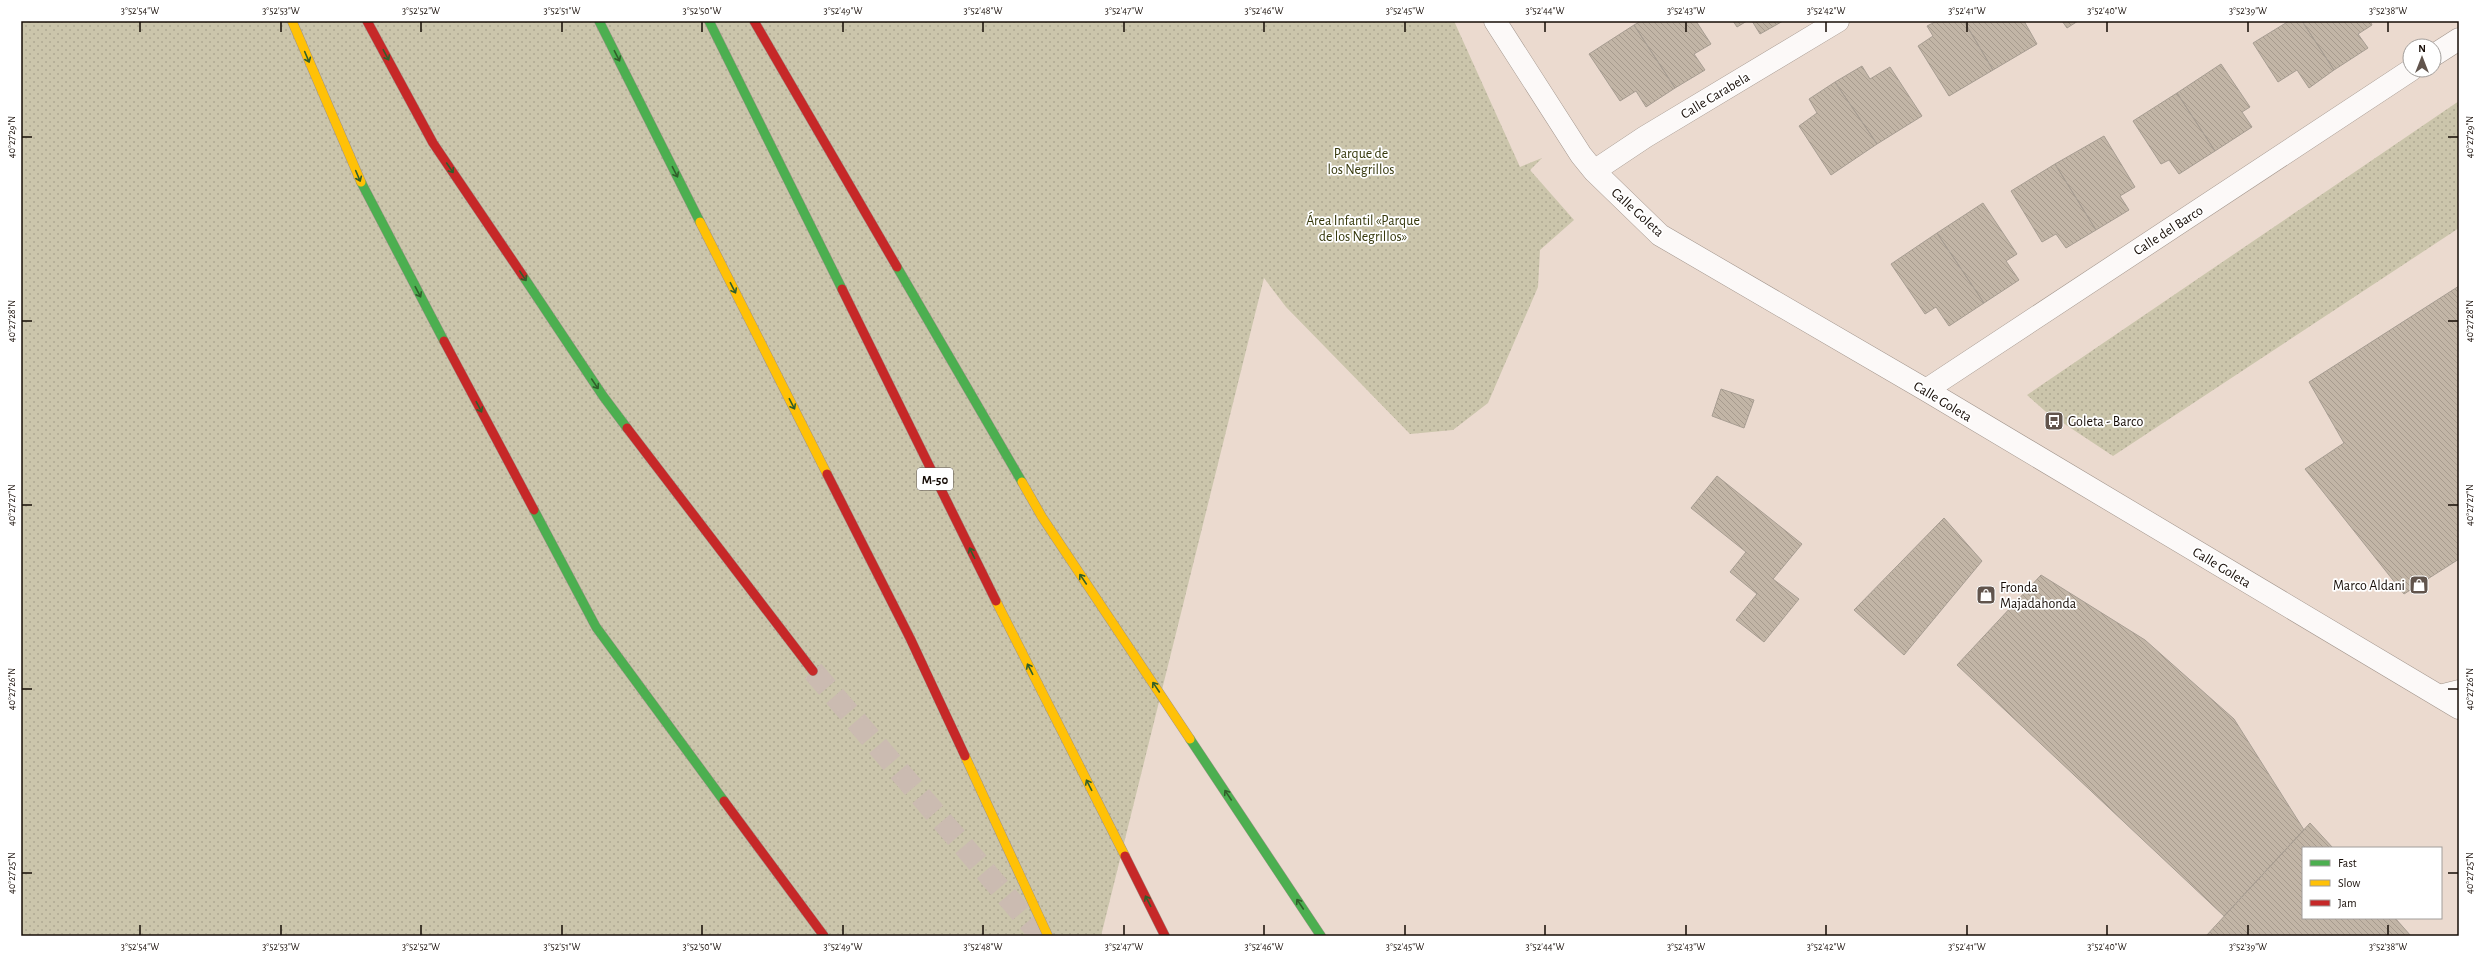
<svg xmlns="http://www.w3.org/2000/svg" width="2480" height="957" viewBox="0 0 2480 957" font-family="'Alegreya Sans',sans-serif">
  <defs>
    <pattern id="green-dots" width="8" height="8" patternUnits="userSpaceOnUse"><rect width="8" height="8" fill="#cbc5ab"/><path d="M2 2h.1M6 6h.1" fill="none" stroke="#aea892" stroke-width="1.8" stroke-linecap="round"/></pattern>
    <pattern id="building-back-hatch" width="6" height="6" patternUnits="userSpaceOnUse"><rect width="6" height="6" fill="#c2b5a6"/><path d="M-1 5l2 2M0 0l6 6M5-1l2 2" fill="none" stroke="#a69a8d"/></pattern>
  </defs>
  <rect width="100%" height="100%" fill="#ebdacf"/>
  <path fill="url(#green-dots)" d="M 21,21 L 1454,21 L 1520,167 L 1542,158 L 1530,170 L 1574,220 L 1540,250 L 1538,287 L 1488,403 L 1453,430 L 1410,434 L 1286,307 L 1264,278 L 1101,936 L 21,936 Z
    M 2459,101 L 2459,228 L 2113,456 L 2045,411 L 2027,395 Z"/>
  <path fill="url(#building-back-hatch)" stroke="#a79d92" d="M 1641,21 L 1696,21 L 1711,44 L 1694,54 L 1705,70 L 1675,88 L 1634,25 Z
    M 1733,21 L 1747,21 L 1737,27 Z
    M 1752,21 L 1783,21 L 1760,34 Z
    M 1964,21 L 1993,70 L 1949,96 L 1918,46 L 1933,36 L 1927,26 L 1937,21 Z
    M 1964,21 L 2024,21 L 2037,44 L 1993,70 Z
    M 2062,21 L 2078,21 L 2067,28 Z
    M 2289,21 L 2302,21 L 2334,70 L 2309,88 L 2297,70 L 2278,82 L 2253,43 Z
    M 2302,21 L 2370,21 L 2372,25 L 2358,34 L 2368,48 L 2334,70 Z
    M 1634,25 L 1675,88 L 1646,107 L 1636,91 L 1620,101 L 1589,54 Z
    M 2221,64 L 2250,107 L 2242,112 L 2252,127 L 2215,151 L 2177,93 Z
    M 1862,66 L 1870,79 L 1890,67 L 1922,116 L 1877,144 L 1835,82 Z
    M 1835,82 L 1877,144 L 1831,175 L 1799,126 L 1817,113 L 1809,99 Z
    M 2177,93 L 2215,151 L 2179,174 L 2169,160 L 2161,164 L 2133,121 Z
    M 2104,136 L 2135,187 L 2120,196 L 2129,210 L 2096,230 L 2055,164 Z
    M 2055,164 L 2096,230 L 2066,248 L 2056,234 L 2042,242 L 2011,191 Z
    M 1983,203 L 2017,254 L 2006,261 L 2019,280 L 1984,303 L 1937,233 Z
    M 1937,233 L 1984,303 L 1949,326 L 1936,307 L 1925,314 L 1891,264 Z
    M 2459,286 L 2459,559 L 2404,594 L 2305,469 L 2344,443 L 2309,382 Z
    M 1721,389 L 1754,400 L 1744,428 L 1712,416 Z
    M 1717,476 L 1802,544 L 1773,579 L 1799,599 L 1764,642 L 1736,620 L 1757,594 L 1730,572 L 1746,552 L 1691,508 Z
    M 1944,518 L 1982,561 L 1904,655 L 1854,610 Z
    M 2041,575 L 2145,640 L 2234,719 L 2304,830 L 2224,916 L 1957,665 Z
    M 2310,823 L 2333,848 L 2303,848 L 2303,918 L 2395,918 L 2411,936 L 2206,936 Z"/>
  <g fill="none" stroke-linecap="round" stroke-linejoin="round">
    <path stroke="#cbbbb1" stroke-width="22" stroke-dasharray="22 11" stroke-linecap="butt" d="M 813,671 L 1041,936"/>
    <defs>
      <path id="lane" d="M 2435,695 L 2459,689"/>
      <path id="street" d="M 1495,21 L 1581,155 L 1594,171 L 1660,235 L 1926,390 L 2459,708
        M 2434,55 L 2459,39
        M 1594,171 L 1645,137 L 1838,21
        M 1926,390 L 2411,70"/>
      <path id="fast" d="M 599,21 L 700,222
        M 709,21 L 842,289
        M 361,182 L 444,341
        M 897,267 L 1022,482
        M 523,276 L 603,396 L 627,428
        M 534,510 L 596,627 L 724,801
        M 1190,739 L 1321,936"/>
      <path id="slow" d="M 292,21 L 361,182
        M 700,222 L 827,474
        M 1022,482 L 1042,517 L 1190,739
        M 996,601 L 1125,856
        M 965,756 L 1048,936"/>
      <path id="jam" d="M 367,21 L 433,143 L 523,276
        M 754,21 L 897,267
        M 842,289 L 996,601
        M 444,341 L 534,510
        M 627,428 L 813,671
        M 827,474 L 910,638 L 965,756
        M 724,801 L 824,936
        M 1125,856 L 1165,936"/>
    </defs>
    <use href="#lane" stroke="#a1948b" stroke-width="19"/>
    <use href="#street" stroke="#a1948b" stroke-width="23"/>
    <use href="#fast" stroke="#a1948b" stroke-width="10"/>
    <use href="#slow" stroke="#a1948b" stroke-width="10"/>
    <use href="#jam" stroke="#a1948b" stroke-width="10"/>
    <use href="#lane" stroke="#fcf9f8" stroke-width="18"/>
    <use href="#street" stroke="#fcf9f8" stroke-width="22"/>
    <use href="#fast" stroke="#4caf50" stroke-width="9"/>
    <use href="#slow" stroke="#ffc107" stroke-width="9"/>
    <use href="#jam" stroke="#c62828" stroke-width="9"/>
  </g>
  <defs><path id="oneway-shaft" d="M-6 0H5M1.5-3L5.5 0L1.5 3" fill="none" stroke-width="1.6" stroke-linecap="round" stroke-linejoin="round"/></defs>
  <g stroke="#315e2b">
    <use href="#oneway-shaft" transform="translate(386 55) rotate(62)"/>
    <use href="#oneway-shaft" transform="translate(617 56) rotate(63)"/>
    <use href="#oneway-shaft" transform="translate(307 57) rotate(67)"/>
    <use href="#oneway-shaft" transform="translate(450 168) rotate(56)"/>
    <use href="#oneway-shaft" transform="translate(675 172) rotate(63)"/>
    <use href="#oneway-shaft" transform="translate(358 176) rotate(67)"/>
    <use href="#oneway-shaft" transform="translate(523 276) rotate(56)"/>
    <use href="#oneway-shaft" transform="translate(733 288) rotate(63)"/>
    <use href="#oneway-shaft" transform="translate(418 292) rotate(62)"/>
    <use href="#oneway-shaft" transform="translate(595 384) rotate(56)"/>
    <use href="#oneway-shaft" transform="translate(792 404) rotate(63)"/>
    <use href="#oneway-shaft" transform="translate(479 407) rotate(62)"/>
    <use href="#oneway-shaft" transform="translate(972 553) rotate(-116)"/>
    <use href="#oneway-shaft" transform="translate(1083 579) rotate(-124)"/>
    <use href="#oneway-shaft" transform="translate(1030 669) rotate(-117)"/>
    <use href="#oneway-shaft" transform="translate(1156 687) rotate(-124)"/>
    <use href="#oneway-shaft" transform="translate(1089 785) rotate(-117)"/>
    <use href="#oneway-shaft" transform="translate(1228 795) rotate(-124)"/>
    <use href="#oneway-shaft" transform="translate(1148 901) rotate(-117)"/>
    <use href="#oneway-shaft" transform="translate(1300 904) rotate(-124)"/>
  </g>
  <path fill="none" stroke="#160c06" stroke-width="1.5" d="M 140,22 L 140,32M 281,22 L 281,32M 421,22 L 421,32M 562,22 L 562,32M 702,22 L 702,32M 843,22 L 843,32M 983,22 L 983,32M 1124,22 L 1124,32M 1264,22 L 1264,32M 1405,22 L 1405,32M 1545,22 L 1545,32M 1686,22 L 1686,32M 1826,22 L 1826,32M 1967,22 L 1967,32M 2107,22 L 2107,32M 2248,22 L 2248,32M 2388,22 L 2388,32M 22,137 L 32,137M 2448,137 L 2458,137M 22,321 L 32,321M 2448,321 L 2458,321M 22,505 L 32,505M 2448,505 L 2458,505M 22,689 L 32,689M 2448,689 L 2458,689M 22,873 L 32,873M 2448,873 L 2458,873M 140,925 L 140,935M 281,925 L 281,935M 421,925 L 421,935M 562,925 L 562,935M 702,925 L 702,935M 843,925 L 843,935M 983,925 L 983,935M 1124,925 L 1124,935M 1264,925 L 1264,935M 1405,925 L 1405,935M 1545,925 L 1545,935M 1686,925 L 1686,935M 1826,925 L 1826,935M 1967,925 L 1967,935M 2107,925 L 2107,935M 2248,925 L 2248,935M 2388,925 L 2388,935"/>
  <defs>
    <symbol id="bus-square" viewBox="-11 -11 22 22"><rect x="-9" y="-9" width="18" height="18" rx="4" fill="#61544c" stroke="#fff"/><path d="M-5-6H5V4H4V6H2V4H-2V6H-4V4H-5ZM-3.5-4V0h7V-4ZM-3.5 1.2v1.5H-2V1.2ZM2 1.2v1.5H3.5V1.2Z" fill="#fff"/></symbol>
    <symbol id="shop-square" viewBox="-11 -11 22 22"><rect x="-9" y="-9" width="18" height="18" rx="4" fill="#61544c" stroke="#fff"/><path d="M-5-2.5h2.3a2.7 3.5 0 0 1 5.4 0H5L5.5 6h-11ZM-1.5-2.5h3a1.5 2.3 0 0 0-3 0Z" fill="#fff"/></symbol>
  </defs>
  <g fill-rule="evenodd">
    <use href="#bus-square" x="2043" y="410" width="22" height="22"/>
    <use href="#shop-square" x="2408" y="574" width="22" height="22"/>
    <use href="#shop-square" x="1975" y="584" width="22" height="22"/>
  </g>
  <g text-anchor="middle" stroke-width="3.5" stroke-linejoin="round" paint-order="stroke">
    <rect fill="#fff" stroke="#5c5551" stroke-width="1" x="917" y="468" width="36" height="22" rx="3"/>
    <g font-size="13" font-weight="bold" fill="#160c06">
      <text x="935" y="484">M-50</text>
    </g>
    <g font-size="14" fill="#160c06" stroke="#fff">
      <text transform="translate(1715 95) rotate(-31)" y="5">Calle Carabela</text>
      <text transform="translate(1638 212) rotate(42)" y="5">Calle Goleta</text>
      <text transform="translate(2168 230) rotate(-33)" y="5">Calle del Barco</text>
      <text transform="translate(1943 401) rotate(31)" y="5">Calle Goleta</text>
      <text transform="translate(2222 567) rotate(31)" y="5">Calle Goleta</text>
    </g>
    <g font-size="14" fill="#35370b" stroke="#fff">
      <text x="1361" y="158">Parque de<tspan x="1361" dy="16">los Negrillos</tspan></text>
      <text x="1363" y="225">Área Infantil «Parque<tspan x="1363" dy="16">de los Negrillos»</tspan></text>
    </g>
    <g font-size="14" fill="#160c06" stroke="#fff" text-anchor="start">
      <text x="2068" y="426">Goleta - Barco</text>
      <text x="2405" y="590" text-anchor="end">Marco Aldani</text>
      <text x="2000" y="592">Fronda<tspan x="2000" dy="16">Majadahonda</tspan></text>
    </g>
  </g>
  <rect width="2480" height="957" fill="none" stroke="#ffffff" stroke-width="44"/>
  <rect x="2302" y="847" width="140" height="72" fill="#ffffff" stroke="#a29e9b"/>
  <rect x="2310" y="860" width="20" height="6" fill="#4caf50" stroke="#a29e9b"/>
  <text x="2338" y="867" font-size="12" fill="#160c06">Fast</text>
  <rect x="2310" y="880" width="20" height="6" fill="#ffc107" stroke="#a29e9b"/>
  <text x="2338" y="887" font-size="12" fill="#160c06">Slow</text>
  <rect x="2310" y="900" width="20" height="6" fill="#c62828" stroke="#a29e9b"/>
  <text x="2338" y="907" font-size="12" fill="#160c06">Jam</text>
  <g transform="translate(2422 58)"><circle r="19" fill="#ffffff" stroke="#a29e9b"/>
  <path d="M0-3L7 15L0 10L-7 15Z" fill="#61544c"/>
  <text y="-6" font-size="11" font-weight="bold" text-anchor="middle" fill="#160c06">N</text>
  </g>
  <rect x="22" y="22" width="2436" height="913" fill="none" stroke="#160c06" stroke-width="1.5"/>
  <g font-size="10" text-anchor="middle" fill="#160c06">
    <text x="140" y="14">3°52'54"W</text>
    <text x="281" y="14">3°52'53"W</text>
    <text x="421" y="14">3°52'52"W</text>
    <text x="562" y="14">3°52'51"W</text>
    <text x="702" y="14">3°52'50"W</text>
    <text x="843" y="14">3°52'49"W</text>
    <text x="983" y="14">3°52'48"W</text>
    <text x="1124" y="14">3°52'47"W</text>
    <text x="1264" y="14">3°52'46"W</text>
    <text x="1405" y="14">3°52'45"W</text>
    <text x="1545" y="14">3°52'44"W</text>
    <text x="1686" y="14">3°52'43"W</text>
    <text x="1826" y="14">3°52'42"W</text>
    <text x="1967" y="14">3°52'41"W</text>
    <text x="2107" y="14">3°52'40"W</text>
    <text x="2248" y="14">3°52'39"W</text>
    <text x="2388" y="14">3°52'38"W</text>
    <text transform="translate(11 137) rotate(-90)" y="4">40°27'29"N</text>
    <text transform="translate(2469 137) rotate(-90)" y="4">40°27'29"N</text>
    <text transform="translate(11 321) rotate(-90)" y="4">40°27'28"N</text>
    <text transform="translate(2469 321) rotate(-90)" y="4">40°27'28"N</text>
    <text transform="translate(11 505) rotate(-90)" y="4">40°27'27"N</text>
    <text transform="translate(2469 505) rotate(-90)" y="4">40°27'27"N</text>
    <text transform="translate(11 689) rotate(-90)" y="4">40°27'26"N</text>
    <text transform="translate(2469 689) rotate(-90)" y="4">40°27'26"N</text>
    <text transform="translate(11 873) rotate(-90)" y="4">40°27'25"N</text>
    <text transform="translate(2469 873) rotate(-90)" y="4">40°27'25"N</text>
    <text x="140" y="950">3°52'54"W</text>
    <text x="281" y="950">3°52'53"W</text>
    <text x="421" y="950">3°52'52"W</text>
    <text x="562" y="950">3°52'51"W</text>
    <text x="702" y="950">3°52'50"W</text>
    <text x="843" y="950">3°52'49"W</text>
    <text x="983" y="950">3°52'48"W</text>
    <text x="1124" y="950">3°52'47"W</text>
    <text x="1264" y="950">3°52'46"W</text>
    <text x="1405" y="950">3°52'45"W</text>
    <text x="1545" y="950">3°52'44"W</text>
    <text x="1686" y="950">3°52'43"W</text>
    <text x="1826" y="950">3°52'42"W</text>
    <text x="1967" y="950">3°52'41"W</text>
    <text x="2107" y="950">3°52'40"W</text>
    <text x="2248" y="950">3°52'39"W</text>
    <text x="2388" y="950">3°52'38"W</text>
  </g>
</svg>
